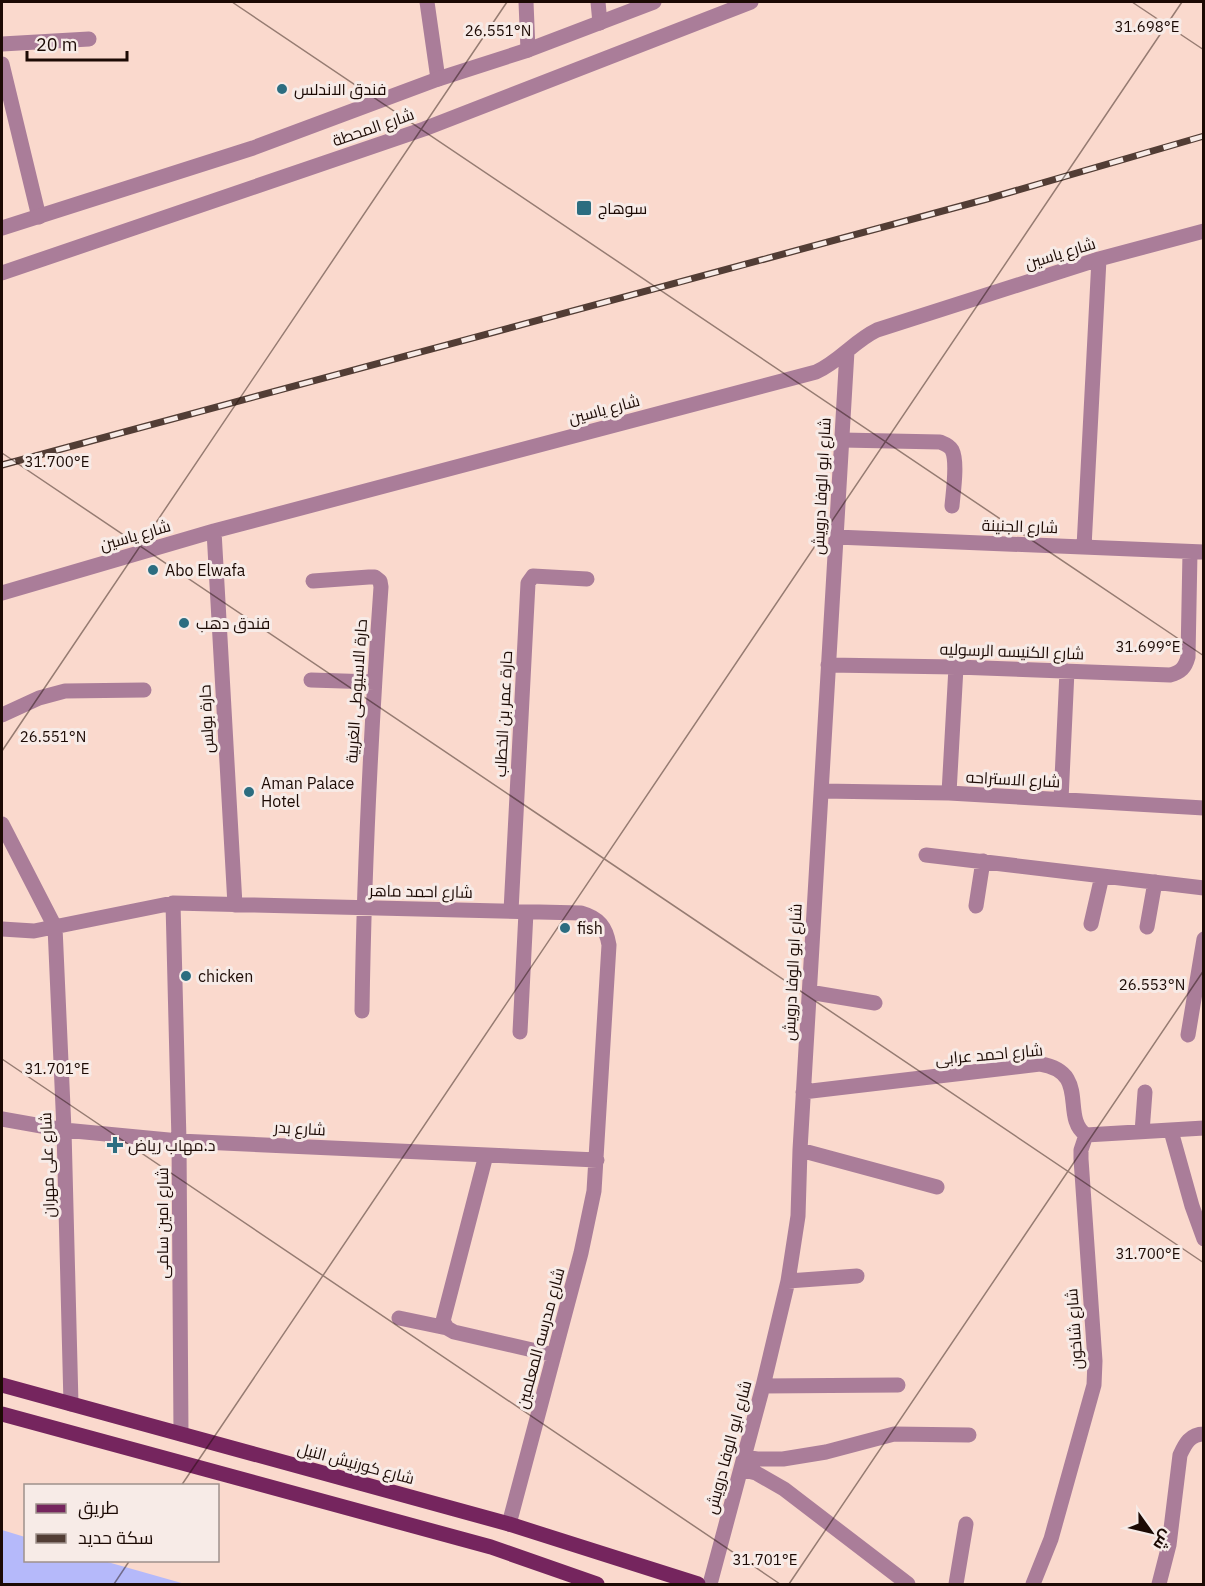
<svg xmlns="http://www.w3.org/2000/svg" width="1205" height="1586" viewBox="0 0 1205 1586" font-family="'IBM Plex Sans',Cairo,sans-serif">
  <rect width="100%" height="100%" fill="#fad9cd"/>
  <path fill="#b5b9fa" d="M 2,1530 L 25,1537 L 26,1560 L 104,1561 L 185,1584 L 2,1584 Z"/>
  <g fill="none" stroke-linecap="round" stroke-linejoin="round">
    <path stroke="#aa7d99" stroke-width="15" d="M 842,440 L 940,442 C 945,444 949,445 952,450 C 958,462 953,493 952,506"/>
    <path stroke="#aa7d99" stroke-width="15" d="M 427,2 L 438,79
      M 526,2 L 528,50
      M 598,2 L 600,23
      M 2,44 L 89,39
      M 2,64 L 39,217
      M 214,531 L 235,905
      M 836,537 L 1204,552
      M 1084,547 L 1099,259
      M 313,581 L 369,577 L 375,577 L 380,581 L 381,587 C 371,729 364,869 362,1011
      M 2,593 L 214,531 L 816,372 C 840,361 854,341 877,330 L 1099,259 L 1204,231
      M 828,665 L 956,667 L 1170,675 C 1181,672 1185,668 1188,657 L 1190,552
      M 311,680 L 374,682
      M 2,715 L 39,698 L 65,691 L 144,690
      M 821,791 L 949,793 L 1204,808
      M 949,793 L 956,667
      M 1061,800 L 1067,671
      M 2,824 L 55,927 L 64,1130 L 71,1404
      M 926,855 L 1204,888
      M 173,903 L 179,1141 L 181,1434
      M 976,906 L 983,861
      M 511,911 L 528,583 L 533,576 L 587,579
      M 1091,924 L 1102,876
      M 1147,927 L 1155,882
      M 2,929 L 34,931 L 173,903 L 581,913 C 599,918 606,927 609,945 L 594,1191 L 581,1253 L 509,1524
      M 809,992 L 875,1003
      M 520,1032 L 526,912
      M 1188,1035 L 1204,939
      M 803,1092 L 1040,1064 C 1091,1072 1060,1117 1086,1135 L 1204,1128
      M 2,1119 L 64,1130 L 179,1141 L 597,1160
      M 1171,1131 L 1192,1206 L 1204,1239
      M 1142,1132 L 1145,1092
      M 800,1150 L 937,1187
      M 486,1155 L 443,1321 L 447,1328 L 454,1332 L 554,1355
      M 788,1281 L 857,1276
      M 399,1318 L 447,1328
      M 763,1386 L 898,1385
      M 744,1457 L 757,1459 L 783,1459 L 826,1452 L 894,1434 L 969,1435
      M 741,1469 L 756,1473 L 784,1489 L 908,1584
      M 710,1584 L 763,1386 L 788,1281 L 798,1216 L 800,1150 L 847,351
      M 956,1584 L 966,1524
      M 1033,1584 L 1051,1539 L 1094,1385 L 1095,1361 L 1081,1159 L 1081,1150 L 1086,1135
      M 1159,1584 L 1169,1545 L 1180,1455 C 1185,1444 1190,1434 1204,1434"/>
    <path stroke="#aa7d99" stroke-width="15" d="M 2,228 L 253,148 L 438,79 L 528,50 L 654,2
      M 2,273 L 424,129 L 751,2"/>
    <path stroke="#75255e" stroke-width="15" d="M 2,1385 L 509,1524 L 698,1584
      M 2,1414 L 491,1547 L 597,1584"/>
    <defs>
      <path id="rail" d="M 2,465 L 987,199 L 1204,136"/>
    </defs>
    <use href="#rail" stroke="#523d35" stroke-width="7"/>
    <use href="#rail" stroke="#f7ebe7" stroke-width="4.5" stroke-dasharray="14" stroke-linecap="butt"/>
  </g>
  <path fill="none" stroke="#1c0a04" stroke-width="1.5" stroke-opacity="0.45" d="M 232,2 L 1204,656M 1132,2 L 1204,50M 2,453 L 1204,1263M 2,751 L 507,2M 2,1059 L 780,1584M 181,1486 L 1182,2M 114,1584 L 130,1560M 789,1584 L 1204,970"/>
  <g fill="#2c6d80" stroke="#f7ebe7" stroke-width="2">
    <circle cx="282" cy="89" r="6"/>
    <rect x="576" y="200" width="16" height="16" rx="3"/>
    <circle cx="153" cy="570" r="6"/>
    <circle cx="184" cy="623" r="6"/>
    <circle cx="249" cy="792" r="6"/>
    <circle cx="565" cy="928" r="6"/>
    <circle cx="186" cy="976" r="6"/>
    <path d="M112 1136h6v6h6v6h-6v6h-6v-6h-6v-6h6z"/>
  </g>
  <g text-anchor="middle" stroke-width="6" stroke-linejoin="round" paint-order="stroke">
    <g font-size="16" fill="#1c0a04" stroke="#f7ebe7" text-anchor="start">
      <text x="294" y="95">فندق الاندلس</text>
      <text x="598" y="214">سوهاج</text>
      <text x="165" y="576">Abo Elwafa</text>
      <text x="196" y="629">فندق دهب</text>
      <text x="261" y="789">Aman Palace<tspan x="261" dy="18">Hotel</tspan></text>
      <text x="577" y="934">fish</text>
      <text x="198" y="982">chicken</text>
      <text x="128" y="1151">د.مهاب رياض</text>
    </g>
    <g font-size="16" fill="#1c0a04" stroke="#f7ebe7">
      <text transform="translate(373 127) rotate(-19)" y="6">شارع المحطة</text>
      <text transform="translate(1060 253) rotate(-17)" y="6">شارع ياسين</text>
      <text transform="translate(604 409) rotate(-15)" y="6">شارع ياسين</text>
      <text transform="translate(821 486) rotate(-87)" y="6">شارع ابو الوفا درويش</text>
      <text transform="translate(1020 526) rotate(2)" y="6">شارع الجنينة</text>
      <text transform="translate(135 535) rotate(-16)" y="6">شارع ياسين</text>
      <text transform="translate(1012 651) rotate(2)" y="6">شارع الكنيسه الرسوليه</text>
      <text transform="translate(356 691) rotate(-86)" y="6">حارة الاسيوطى الغربية</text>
      <text transform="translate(503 714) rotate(-87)" y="6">حارة عمر بن الخطاب</text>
      <text transform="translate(206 719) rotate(-93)" y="6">حارة بولس</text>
      <text transform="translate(1013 779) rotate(3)" y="6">شارع الاستراحه</text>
      <text transform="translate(421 891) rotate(1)" y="6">شارع احمد ماهر</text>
      <text transform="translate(792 972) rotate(-87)" y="6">شارع ابو الوفا درويش</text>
      <text transform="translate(989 1054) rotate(-5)" y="6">شارع احمد عرابى</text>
      <text transform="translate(300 1128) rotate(3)" y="6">شارع بدر</text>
      <text transform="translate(47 1165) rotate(-92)" y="6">شارع على مهران</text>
      <text transform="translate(162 1223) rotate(-90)" y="6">شارع امين سامى</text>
      <text transform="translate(1074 1329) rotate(-94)" y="6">شارع شاخون</text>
      <text transform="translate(540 1338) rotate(-75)" y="6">شارع مدرسه المعلمين</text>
      <text transform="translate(728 1447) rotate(-75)" y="6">شارع ابو الوفا درويش</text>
      <text transform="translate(356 1463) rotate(15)" y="6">شارع كورنيش النيل</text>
    </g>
  </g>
  <g font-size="15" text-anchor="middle" fill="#1c0a04" stroke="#f7ebe7" stroke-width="6" stroke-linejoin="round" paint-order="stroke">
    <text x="1147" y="32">31.698°E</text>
    <text x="498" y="36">26.551°N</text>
    <text x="57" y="467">31.700°E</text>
    <text x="1148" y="652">31.699°E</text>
    <text x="53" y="742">26.551°N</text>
    <text x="1152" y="990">26.553°N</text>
    <text x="57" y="1074">31.701°E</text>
    <text x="1148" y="1259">31.700°E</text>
    <text x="765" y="1565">31.701°E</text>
  </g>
  <rect width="1205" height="1586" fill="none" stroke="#1c0a04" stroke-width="6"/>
  <rect x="24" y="1484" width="195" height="78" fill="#f7ebe7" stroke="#9f918c" stroke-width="1.5"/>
  <rect x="36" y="1504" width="30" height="9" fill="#75255e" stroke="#9f918c" stroke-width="1.5"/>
  <text x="78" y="1514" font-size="18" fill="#1c0a04">طريق</text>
  <rect x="36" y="1534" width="30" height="9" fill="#523d35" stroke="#9f918c" stroke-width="1.5"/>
  <text x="78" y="1544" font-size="18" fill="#1c0a04">سكة حديد</text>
  <g transform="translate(1151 1532) rotate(124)" stroke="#f7ebe7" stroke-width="4.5" paint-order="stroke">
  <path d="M0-4.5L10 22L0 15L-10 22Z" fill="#1c0a04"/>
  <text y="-9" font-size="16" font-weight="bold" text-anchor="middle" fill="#1c0a04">ش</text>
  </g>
  <path d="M27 51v9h100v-9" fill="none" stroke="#1c0a04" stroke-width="3"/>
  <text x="36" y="51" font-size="18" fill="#1c0a04" stroke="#f7ebe7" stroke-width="4.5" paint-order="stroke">20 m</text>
</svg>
